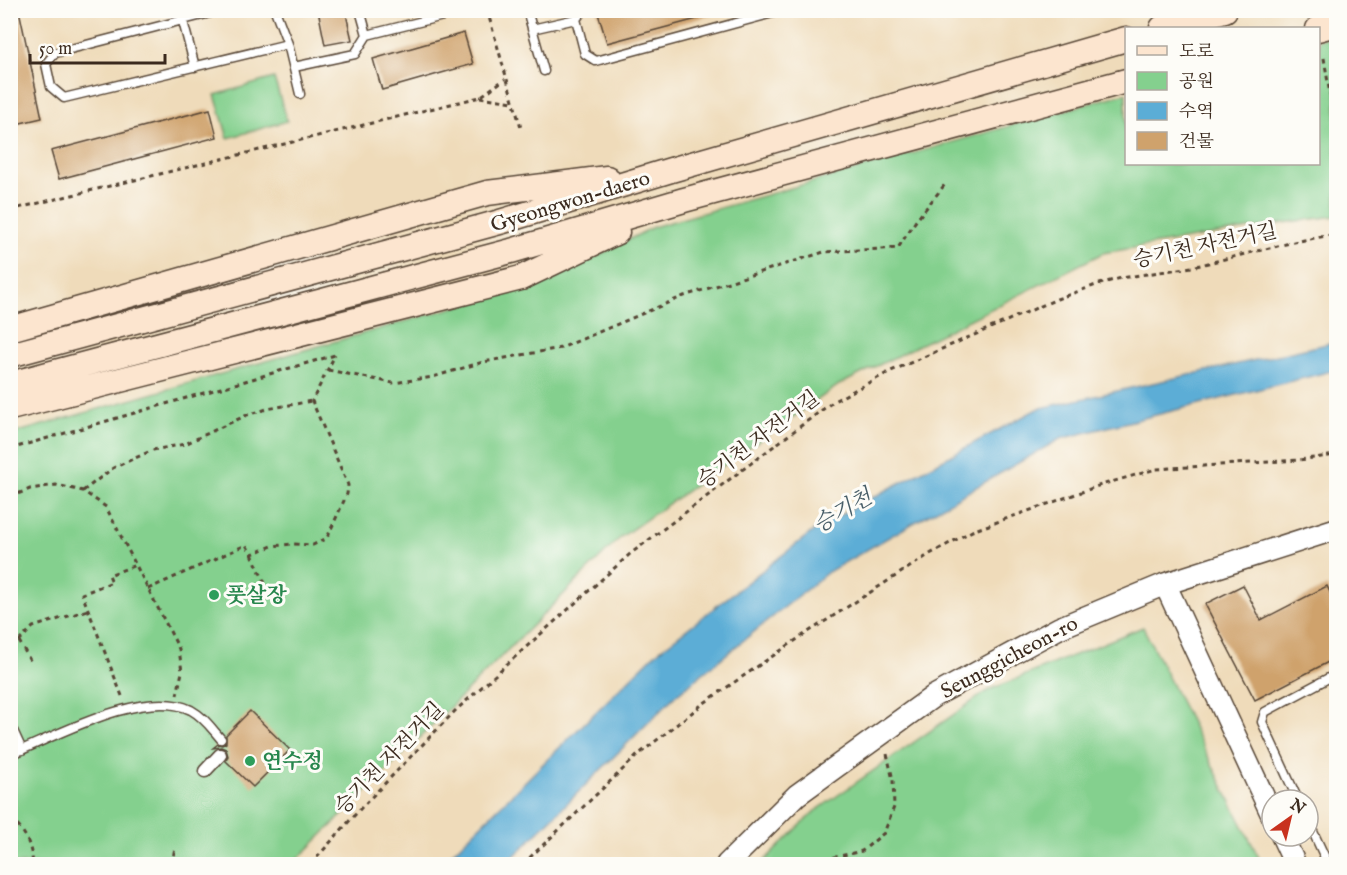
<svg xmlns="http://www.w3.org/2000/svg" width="1347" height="875" viewBox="0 0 1347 875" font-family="'IM FELL English','Noto Serif KR',serif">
  <rect width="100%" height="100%" fill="#fdfcf7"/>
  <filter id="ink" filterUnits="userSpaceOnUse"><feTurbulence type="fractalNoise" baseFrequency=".0167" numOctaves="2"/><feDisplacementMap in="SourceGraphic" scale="12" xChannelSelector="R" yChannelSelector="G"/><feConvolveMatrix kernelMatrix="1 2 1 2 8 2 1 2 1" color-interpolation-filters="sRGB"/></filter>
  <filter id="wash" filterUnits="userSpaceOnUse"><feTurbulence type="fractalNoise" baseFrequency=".008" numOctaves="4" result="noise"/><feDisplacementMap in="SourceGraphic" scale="24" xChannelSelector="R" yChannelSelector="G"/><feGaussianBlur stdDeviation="1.35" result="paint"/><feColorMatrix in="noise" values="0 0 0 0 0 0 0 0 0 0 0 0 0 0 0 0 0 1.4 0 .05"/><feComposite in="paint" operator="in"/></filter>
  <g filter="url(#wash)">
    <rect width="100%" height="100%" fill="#efdbba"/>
    <path fill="#84d08e" stroke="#607d56" stroke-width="1.5" d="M 1336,35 L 1336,216 L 1296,221 L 1103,253 L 839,385 L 621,537 L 293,864 L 11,864 L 11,434 L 553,279 L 653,227 L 1126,93 L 1126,164 L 1318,164 L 1319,40 Z
      M 274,78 L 287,121 L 228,138 L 215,95 Z
      M 1143,627 L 1262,864 L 761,864 L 814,812 L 989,690 Z"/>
    <path fill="#5badd6" stroke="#4b6c7a" stroke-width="1.5" d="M 1336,342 L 1336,370 L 1060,439 L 828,572 L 676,695 L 506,864 L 441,864 L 656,653 L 820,526 L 1037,409 Z"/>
    <g id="blocks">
      <path fill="#cfa26c" d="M 10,10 L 19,10 L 42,118 L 16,124 L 10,100 Z
        M 318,10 L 345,10 L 352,40 L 325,45 Z
        M 597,10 L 711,10 L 712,15 L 607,43 Z
        M 464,33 L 473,64 L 382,90 L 373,59 Z
        M 210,109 L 217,137 L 59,179 L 51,151 Z
        M 1243,585 L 1261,620 L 1327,586 L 1336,605 L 1336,658 L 1255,700 L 1205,604 Z
        M 250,711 L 290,750 L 253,787 L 226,761 L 228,756 L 226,749 L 221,747 L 213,748 L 218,744 L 222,745 L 226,743 L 226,735 Z"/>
    </g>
  </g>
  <g filter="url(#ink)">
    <use href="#blocks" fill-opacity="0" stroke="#564535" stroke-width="1.5"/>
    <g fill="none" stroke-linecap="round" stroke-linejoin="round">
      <defs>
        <path id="service" d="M 180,10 L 195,67
          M 222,10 L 55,53 L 46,64 L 51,87 L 64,98 L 288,44
          M 275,10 L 288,44 L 300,94
          M 527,10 L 544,71
          M 576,19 L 585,54 L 596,61 L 784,10
          M 532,29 L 576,19 L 583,10
          M 367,35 L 451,14
          M 294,67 L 355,54 L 367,35 L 360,10
          M 10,724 L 22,750
          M 10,755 C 56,736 144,687 191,710 C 204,717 212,729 221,739
          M 1298,800 L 1262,722 L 1265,712 L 1336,674
          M 1308,821 L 1328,864"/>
        <path id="pedestrian" d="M 205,771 L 220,755"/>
        <path id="tertiary" d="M 1165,584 L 1272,815
          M 1282,836 L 1295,864
          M 727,864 L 797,795 L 934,696 L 1059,628 L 1165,584 L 1336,529"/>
        <path id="secondary" d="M 1162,28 L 1225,10
          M 1318,29 L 1336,24
          M 10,329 L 487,193 L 607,178
          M 10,355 L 500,222 L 671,170 L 1126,39
          M 10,384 L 511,251 L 684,200 L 1126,81
          M 10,408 L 521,278 L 617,232"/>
      </defs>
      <use href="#service" stroke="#564535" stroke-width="11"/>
      <use href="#pedestrian" stroke="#564535" stroke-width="15"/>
      <use href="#tertiary" stroke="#564535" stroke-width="24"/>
      <use href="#secondary" stroke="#564535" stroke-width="27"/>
      <path stroke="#564535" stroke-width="3" stroke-dasharray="4.5 4.5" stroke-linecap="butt" d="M 487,10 L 521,128
        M 1324,58 L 1336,131
        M 480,97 L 513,102
        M 10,210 L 480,97 L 505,79
        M 328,370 L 393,383 L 433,377 L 483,362 L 561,348 L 684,296 L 824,252 L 898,248 L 915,222 L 946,183
        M 10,449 L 335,355
        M 83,491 L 113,468 L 153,450 L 185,444 L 247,415 L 267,409 L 312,401
        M 10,497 L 30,489 L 56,485 L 83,491 L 106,507 L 179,649 L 182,672 L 177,695
        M 252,554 L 271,597
        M 148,589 L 246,545 L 252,554 L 272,546 L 293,544 L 313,545 L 327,538 L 347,494 L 348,485 L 312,401 L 335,355
        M 19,641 L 31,662
        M 10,644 L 19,641 L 33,627 L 88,610
        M 122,696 L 82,594 L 112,582 L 109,575 L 136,565
        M 10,820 C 26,829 31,847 33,864
        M 172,864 L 175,847
        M 311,864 L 361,808 L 456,710 L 630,554 L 834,401 L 889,372 L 1057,299 L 1096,285 L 1121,278 L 1192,267 L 1294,242 L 1336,234
        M 523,864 L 638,755 L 704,703 L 802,636 L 930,554 L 972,531 L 1101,485 L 1156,469 L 1299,460 L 1336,455
        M 817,864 L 822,860 L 862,851 L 884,833 L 894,807 L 893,780 L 887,754"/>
      <use href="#service" stroke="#fff" stroke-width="8"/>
      <use href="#pedestrian" stroke="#fff" stroke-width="12"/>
      <use href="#tertiary" stroke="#fff" stroke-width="21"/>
      <use href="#secondary" stroke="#fce5cf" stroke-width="24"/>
    </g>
  </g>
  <g fill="#2e9e5b" stroke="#fdfcf7" stroke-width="2">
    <circle cx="214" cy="595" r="6"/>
    <circle cx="250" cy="761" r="6"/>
  </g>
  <g text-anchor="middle" stroke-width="6" stroke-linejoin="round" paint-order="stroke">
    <g font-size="21" fill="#3b2a1e" stroke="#fdfcf7">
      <text transform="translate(570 201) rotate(-17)" y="7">Gyeongwon-daero</text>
      <text transform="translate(1205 245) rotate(-12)" y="7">승기천 자전거길</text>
      <text transform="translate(758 439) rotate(-37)" y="7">승기천 자전거길</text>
      <text transform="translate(1009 657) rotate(-28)" y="7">Seunggicheon-ro</text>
      <text transform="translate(389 758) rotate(-46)" y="7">승기천 자전거길</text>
    </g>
    <g font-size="21" font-weight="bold" fill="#27864d" stroke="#fdfcf7" text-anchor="start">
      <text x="226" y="602">풋살장</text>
      <text x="262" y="768">연수정</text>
    </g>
    <g font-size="22" font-style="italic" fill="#485e68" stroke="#fdfcf7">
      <text transform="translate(842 510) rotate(-30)" y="8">승기천</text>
    </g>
  </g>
  <rect width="1347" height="875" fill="none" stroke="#fdfcf7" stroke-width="36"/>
  <rect x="1125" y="27" width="195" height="138" fill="#fdfcf7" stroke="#afa8a0" stroke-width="1.5"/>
  <rect x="1137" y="46" width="30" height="9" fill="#fce5cf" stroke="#afa8a0" stroke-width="1.5"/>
  <text x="1179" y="57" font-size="18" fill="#3b2a1e">도로</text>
  <rect x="1137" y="72" width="30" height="18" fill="#84d08e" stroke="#afa8a0" stroke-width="1.5"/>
  <text x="1179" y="87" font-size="18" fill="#3b2a1e">공원</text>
  <rect x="1137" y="102" width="30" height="18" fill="#5badd6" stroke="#afa8a0" stroke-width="1.5"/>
  <text x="1179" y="117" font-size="18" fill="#3b2a1e">수역</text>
  <rect x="1137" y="132" width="30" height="18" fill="#cfa26c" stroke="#afa8a0" stroke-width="1.5"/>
  <text x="1179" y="147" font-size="18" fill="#3b2a1e">건물</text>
  <g transform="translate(1290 818) rotate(34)"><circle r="28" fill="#fdfcf7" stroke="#afa8a0" stroke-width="1.5"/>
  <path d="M0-4.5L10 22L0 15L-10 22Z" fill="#c8321e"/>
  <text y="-9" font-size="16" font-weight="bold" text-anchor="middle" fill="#3b2a1e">N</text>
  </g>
  <path d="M30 54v9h135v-9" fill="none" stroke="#3b2a1e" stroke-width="3"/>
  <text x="39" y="54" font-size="18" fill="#3b2a1e" stroke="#fdfcf7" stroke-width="4.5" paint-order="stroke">50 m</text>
</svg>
